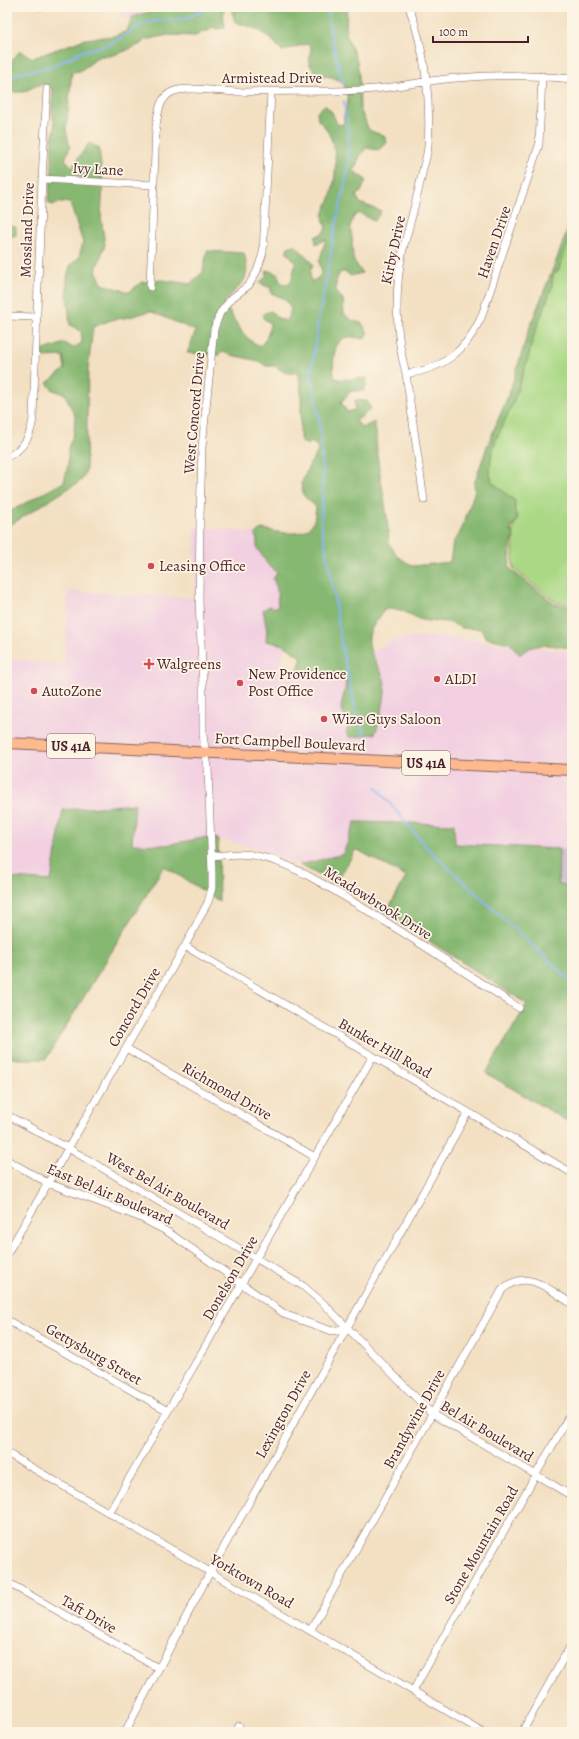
<svg xmlns="http://www.w3.org/2000/svg" width="579" height="1739" viewBox="0 0 579 1739" font-family="Alegreya,serif">
  <rect width="100%" height="100%" fill="#fcf5e5"/>
  <filter id="ink" filterUnits="userSpaceOnUse"><feTurbulence type="fractalNoise" baseFrequency=".025" numOctaves="2"/><feDisplacementMap in="SourceGraphic" scale="8" xChannelSelector="R" yChannelSelector="G"/><feConvolveMatrix kernelMatrix="1 2 1 2 8 2 1 2 1" color-interpolation-filters="sRGB"/></filter>
  <filter id="wash" filterUnits="userSpaceOnUse"><feTurbulence type="fractalNoise" baseFrequency=".012" numOctaves="4" result="noise"/><feDisplacementMap in="SourceGraphic" scale="16" xChannelSelector="R" yChannelSelector="G"/><feGaussianBlur stdDeviation="0.9" result="paint"/><feColorMatrix in="noise" values="0 0 0 0 0 0 0 0 0 0 0 0 0 0 0 0 0 1.4 0 .05"/><feComposite in="paint" operator="in"/></filter>
  <g filter="url(#wash)">
    <rect width="100%" height="100%" fill="#f3e0c3"/>
    <path fill="#f2cfe1" d="M 120,7 L 172,7 L 126,20 L 122,16 Z
      M 195,527 L 274,535 L 284,647 L 282,674 L 331,675 L 396,639 L 439,636 L 572,652 L 572,850 L 454,844 L 454,824 L 355,822 L 344,854 L 300,865 L 258,849 L 218,839 L 203,838 L 166,845 L 132,844 L 134,804 L 63,810 L 51,882 L 13,878 L 7,874 L 7,658 L 64,665 L 68,591 L 196,598 Z"/>
    <path fill="#cfbdcf" d="M 559,849 L 572,850 L 572,886 L 557,884 Z"/>
    <path fill="#aad885" stroke="#7a7c58" d="M 572,222 L 572,606 L 556,602 L 513,568 L 514,503 L 481,480 Z"/>
    <path fill="#87b872" stroke="#686c4e" d="M 165,7 L 225,7 L 223,13 L 225,28 L 218,29 L 212,27 L 208,31 L 203,31 L 196,36 L 168,35 L 144,40 L 141,44 L 125,51 L 110,56 L 100,56 L 80,71 L 72,72 L 66,130 L 70,147 L 65,159 L 72,167 L 89,143 L 99,148 L 103,185 L 101,217 L 105,245 L 96,270 L 102,284 L 129,292 L 142,282 L 162,280 L 190,284 L 203,272 L 207,251 L 244,253 C 252,283 241,282 224,303 C 235,319 241,338 260,346 C 267,339 269,333 270,323 L 263,318 L 263,314 L 271,311 L 278,318 L 286,321 L 291,310 C 288,299 281,297 271,293 L 271,288 L 259,283 L 266,277 L 267,270 L 278,274 L 280,282 L 285,285 L 291,282 L 296,262 L 286,252 L 288,247 L 295,245 L 310,260 L 313,265 L 310,271 L 311,282 L 318,278 L 322,272 L 319,262 L 326,239 L 316,244 L 315,237 L 323,233 L 326,228 C 325,224 323,219 323,216 C 324,209 329,202 331,196 C 338,170 339,138 318,120 L 317,112 L 325,105 L 332,112 L 337,124 L 342,125 L 344,122 C 343,114 346,110 348,102 C 348,96 345,88 343,82 L 332,77 L 317,75 L 309,63 L 311,47 L 306,44 L 282,51 C 266,32 259,29 235,22 L 232,11 L 227,7 L 347,7 L 346,34 L 357,61 L 359,75 L 360,109 L 369,130 L 384,136 L 387,143 L 378,150 L 366,148 L 360,156 L 354,171 L 366,180 L 361,192 L 356,195 L 360,203 L 381,211 L 375,221 L 359,213 L 354,216 L 350,226 L 352,237 L 353,259 L 362,273 L 351,276 L 345,272 L 340,272 L 336,281 L 336,293 L 343,299 L 344,314 L 353,321 L 362,323 L 368,333 L 364,339 C 359,338 353,336 348,337 C 331,340 333,366 334,378 C 346,381 355,378 367,378 L 366,386 L 363,391 L 351,391 L 341,402 L 347,412 L 355,410 L 355,400 L 367,401 L 371,409 L 356,421 L 362,428 L 374,422 L 376,432 L 377,455 L 387,517 L 389,543 L 398,557 L 413,566 L 450,562 L 453,542 L 459,535 L 466,517 L 475,490 L 474,484 L 488,444 L 510,391 L 529,329 L 558,256 L 572,216 L 572,228 L 569,241 L 559,269 L 553,276 L 552,287 L 533,338 L 528,359 L 513,403 L 495,442 L 491,458 L 490,473 L 492,482 L 515,501 L 515,512 L 518,518 L 515,524 L 512,526 L 511,531 L 514,534 L 511,547 L 509,568 L 555,604 L 572,608 L 572,649 C 556,645 532,641 520,655 L 510,643 L 487,638 L 481,629 C 475,628 467,629 462,628 C 457,626 452,623 447,622 C 439,621 431,622 422,620 C 407,616 402,605 384,610 C 379,619 371,626 369,636 C 366,653 382,668 385,683 C 387,694 379,724 375,734 C 366,734 358,738 349,737 L 346,733 L 348,727 L 341,707 L 346,684 L 343,679 L 332,673 L 317,676 L 293,676 L 297,672 L 302,658 L 284,645 L 266,641 L 267,631 L 263,610 L 270,606 L 273,608 L 278,606 L 277,588 L 273,579 L 277,573 C 274,569 272,568 269,566 C 266,563 261,553 257,549 L 257,540 L 255,535 L 261,529 C 276,531 303,540 313,523 C 315,519 315,512 316,507 L 303,495 L 301,484 L 310,464 L 318,451 L 317,446 L 311,442 L 308,445 L 302,442 L 300,438 C 300,424 304,380 297,372 C 288,375 282,372 276,366 L 266,366 L 259,361 L 231,355 L 222,352 L 219,355 L 187,353 L 196,331 L 150,311 L 130,317 L 111,320 L 93,327 L 88,369 L 86,470 L 82,480 L 7,527 L 7,512 L 18,507 L 64,482 L 68,466 L 68,448 L 74,433 L 75,416 L 65,394 L 53,390 L 47,383 L 65,369 L 63,356 L 43,357 L 41,351 L 65,343 L 73,348 L 82,343 L 81,331 L 70,325 L 67,292 L 67,278 L 70,266 L 79,257 L 83,243 L 70,203 L 61,202 L 52,205 L 48,202 L 52,172 L 52,139 L 55,127 L 52,111 L 53,91 L 48,84 L 38,85 L 23,92 L 9,92 L 7,95 L 7,72 L 10,69 L 9,64 L 20,51 L 33,58 L 85,39 L 114,36 L 127,31 L 132,17 Z
      M 7,225 L 16,227 L 16,235 L 7,238 Z
      M 135,804 L 132,844 L 166,845 L 203,838 L 218,839 L 219,901 L 164,866 L 46,1059 L 19,1059 L 7,1057 L 7,874 L 13,878 L 51,881 L 63,810 Z
      M 355,822 L 454,824 L 455,844 L 559,849 L 558,884 L 572,886 L 572,1124 L 486,1073 L 527,1004 L 386,913 L 406,877 L 356,849 L 336,884 L 300,865 L 343,854 Z"/>
    <g fill="none" stroke-linecap="round" stroke-linejoin="round">
      <path stroke="#85b4f0" stroke-width="2" d="M 328,7 L 330,32 L 343,84
        M 7,81 L 17,74 L 53,66 L 80,52 L 107,45 L 123,37 L 140,25 L 155,21 L 184,19 L 212,7
        M 344,101 L 349,142 L 347,175 L 336,224 L 326,282 L 318,321 L 311,375 L 320,425 L 323,475 L 321,524 L 332,581 L 342,649 L 354,703 L 365,736
        M 376,787 L 428,849 L 572,982"/>
    </g>
  </g>
  <g filter="url(#ink)">
    <g fill="none" stroke-linecap="round" stroke-linejoin="round">
      <defs>
        <path id="minor" d="M 41,7 L 49,7
          M 409,7 C 425,49 431,100 428,145 C 428,153 425,161 423,169 C 418,195 411,220 404,245 C 394,287 395,333 406,374 L 424,500
          M 42,179 L 154,185
          M 150,287 L 156,126 C 158,114 159,98 172,92 C 188,85 226,93 245,92 C 288,90 332,93 375,89 C 403,86 430,80 457,78 C 495,74 534,75 572,79
          M 7,316 L 36,317
          M 406,374 C 443,369 465,352 481,318 L 539,145 L 542,76
          M 7,457 C 24,449 31,436 33,418 L 42,179 L 47,89
          M 212,856 C 227,855 242,852 257,856 C 291,863 321,883 350,900 C 407,934 463,971 519,1008
          M 185,946 L 572,1173
          M 126,1048 L 315,1157
          M 7,1115 L 68,1148 L 303,1286 L 323,1303 L 432,1414 L 572,1496
          M 7,1160 L 48,1183 L 139,1217 L 168,1232 L 286,1315 L 332,1331 L 347,1328
          M 7,1254 L 185,946 L 208,902 L 212,888 L 212,873 L 208,768 L 203,735 L 203,686 L 199,601 L 200,519 L 202,447 L 214,329 L 220,313 L 232,298 L 249,285 L 257,271 L 263,253 L 271,92
          M 7,1320 L 168,1411
          M 7,1453 L 483,1732
          M 109,1513 L 373,1056
          M 7,1582 L 158,1668
          M 310,1631 L 502,1290 C 526,1267 550,1290 572,1304
          M 413,1691 L 572,1411
          M 125,1732 L 210,1572 L 468,1112
          M 236,1732 L 239,1726
          M 522,1732 L 572,1643"/>
        <path id="highway" d="M 7,743 L 572,770"/>
      </defs>
      <use href="#minor" stroke="#856360" stroke-width="8"/>
      <use href="#highway" stroke="#856360" stroke-width="12"/>
      <use href="#minor" stroke="#fff" stroke-width="7"/>
      <use href="#highway" stroke="#fcba8e" stroke-width="10"/>
    </g>
  </g>
  <g fill="#d1495b" stroke="#fcf5e5" stroke-width="1.5">
    <circle cx="151" cy="566" r="4"/>
    <path d="M147 658h4v4h4v4h-4v4h-4v-4h-4v-4h4z"/>
    <circle cx="437" cy="679" r="4"/>
    <circle cx="240" cy="683" r="4"/>
    <circle cx="34" cy="691" r="4"/>
    <circle cx="324" cy="719" r="4"/>
  </g>
  <g text-anchor="middle" stroke-width="3.5" stroke-linejoin="round" paint-order="stroke">
    <g fill="#fcf5e5" stroke="#7f5f63" stroke-width="1">
      <rect x="47" y="734" width="48" height="24" rx="3"/>
      <rect x="402" y="751" width="48" height="24" rx="3"/>
    </g>
    <g font-size="14" font-weight="bold" fill="#4a1f2b">
      <text x="71" y="751">US 41A</text>
      <text x="426" y="768">US 41A</text>
    </g>
    <g font-size="15" fill="#4a1f2b" stroke="#fcf5e5">
      <text x="272" y="83">Armistead Drive</text>
      <text transform="translate(98 169) rotate(3)" y="5">Ivy Lane</text>
      <text transform="translate(27 230) rotate(-88)" y="5">Mossland Drive</text>
      <text transform="translate(494 242) rotate(-71)" y="5">Haven Drive</text>
      <text transform="translate(393 250) rotate(-78)" y="5">Kirby Drive</text>
      <text transform="translate(194 413) rotate(-85)" y="5">West Concord Drive</text>
      <text transform="translate(290 742) rotate(3)" y="5">Fort Campbell Boulevard</text>
      <text transform="translate(378 903) rotate(32)" y="5">Meadowbrook Drive</text>
      <text transform="translate(134 1007) rotate(-60)" y="5">Concord Drive</text>
      <text transform="translate(385 1048) rotate(30)" y="5">Bunker Hill Road</text>
      <text transform="translate(227 1091) rotate(30)" y="5">Richmond Drive</text>
      <text transform="translate(168 1191) rotate(30)" y="5">West Bel Air Boulevard</text>
      <text transform="translate(110 1194) rotate(23)" y="5">East Bel Air Boulevard</text>
      <text transform="translate(230 1278) rotate(-60)" y="5">Donelson Drive</text>
      <text transform="translate(94 1354) rotate(30)" y="5">Gettysburg Street</text>
      <text transform="translate(283 1414) rotate(-61)" y="5">Lexington Drive</text>
      <text transform="translate(414 1419) rotate(-61)" y="5">Brandywine Drive</text>
      <text transform="translate(487 1431) rotate(31)" y="5">Bel Air Boulevard</text>
      <text transform="translate(481 1545) rotate(-60)" y="5">Stone Mountain Road</text>
      <text transform="translate(252 1581) rotate(30)" y="5">Yorktown Road</text>
      <text transform="translate(89 1614) rotate(30)" y="5">Taft Drive</text>
    </g>
    <g font-size="15" fill="#4a1f2b" stroke="#fcf5e5" text-anchor="start">
      <text x="159" y="571">Leasing Office</text>
      <text x="157" y="669">Walgreens</text>
      <text x="248" y="679">New Providence<tspan x="248" dy="17">Post Office</tspan></text>
      <text x="445" y="684">ALDI</text>
      <text x="42" y="696">AutoZone</text>
      <text x="332" y="724">Wize Guys Saloon</text>
    </g>
  </g>
  <rect width="579" height="1739" fill="none" stroke="#fcf5e5" stroke-width="24"/>
  <path d="M433 36v6h95v-6" fill="none" stroke="#4a1f2b" stroke-width="2"/>
  <text x="439" y="36" font-size="12" fill="#4a1f2b" stroke="#fcf5e5" stroke-width="3" paint-order="stroke">100 m</text>
</svg>
